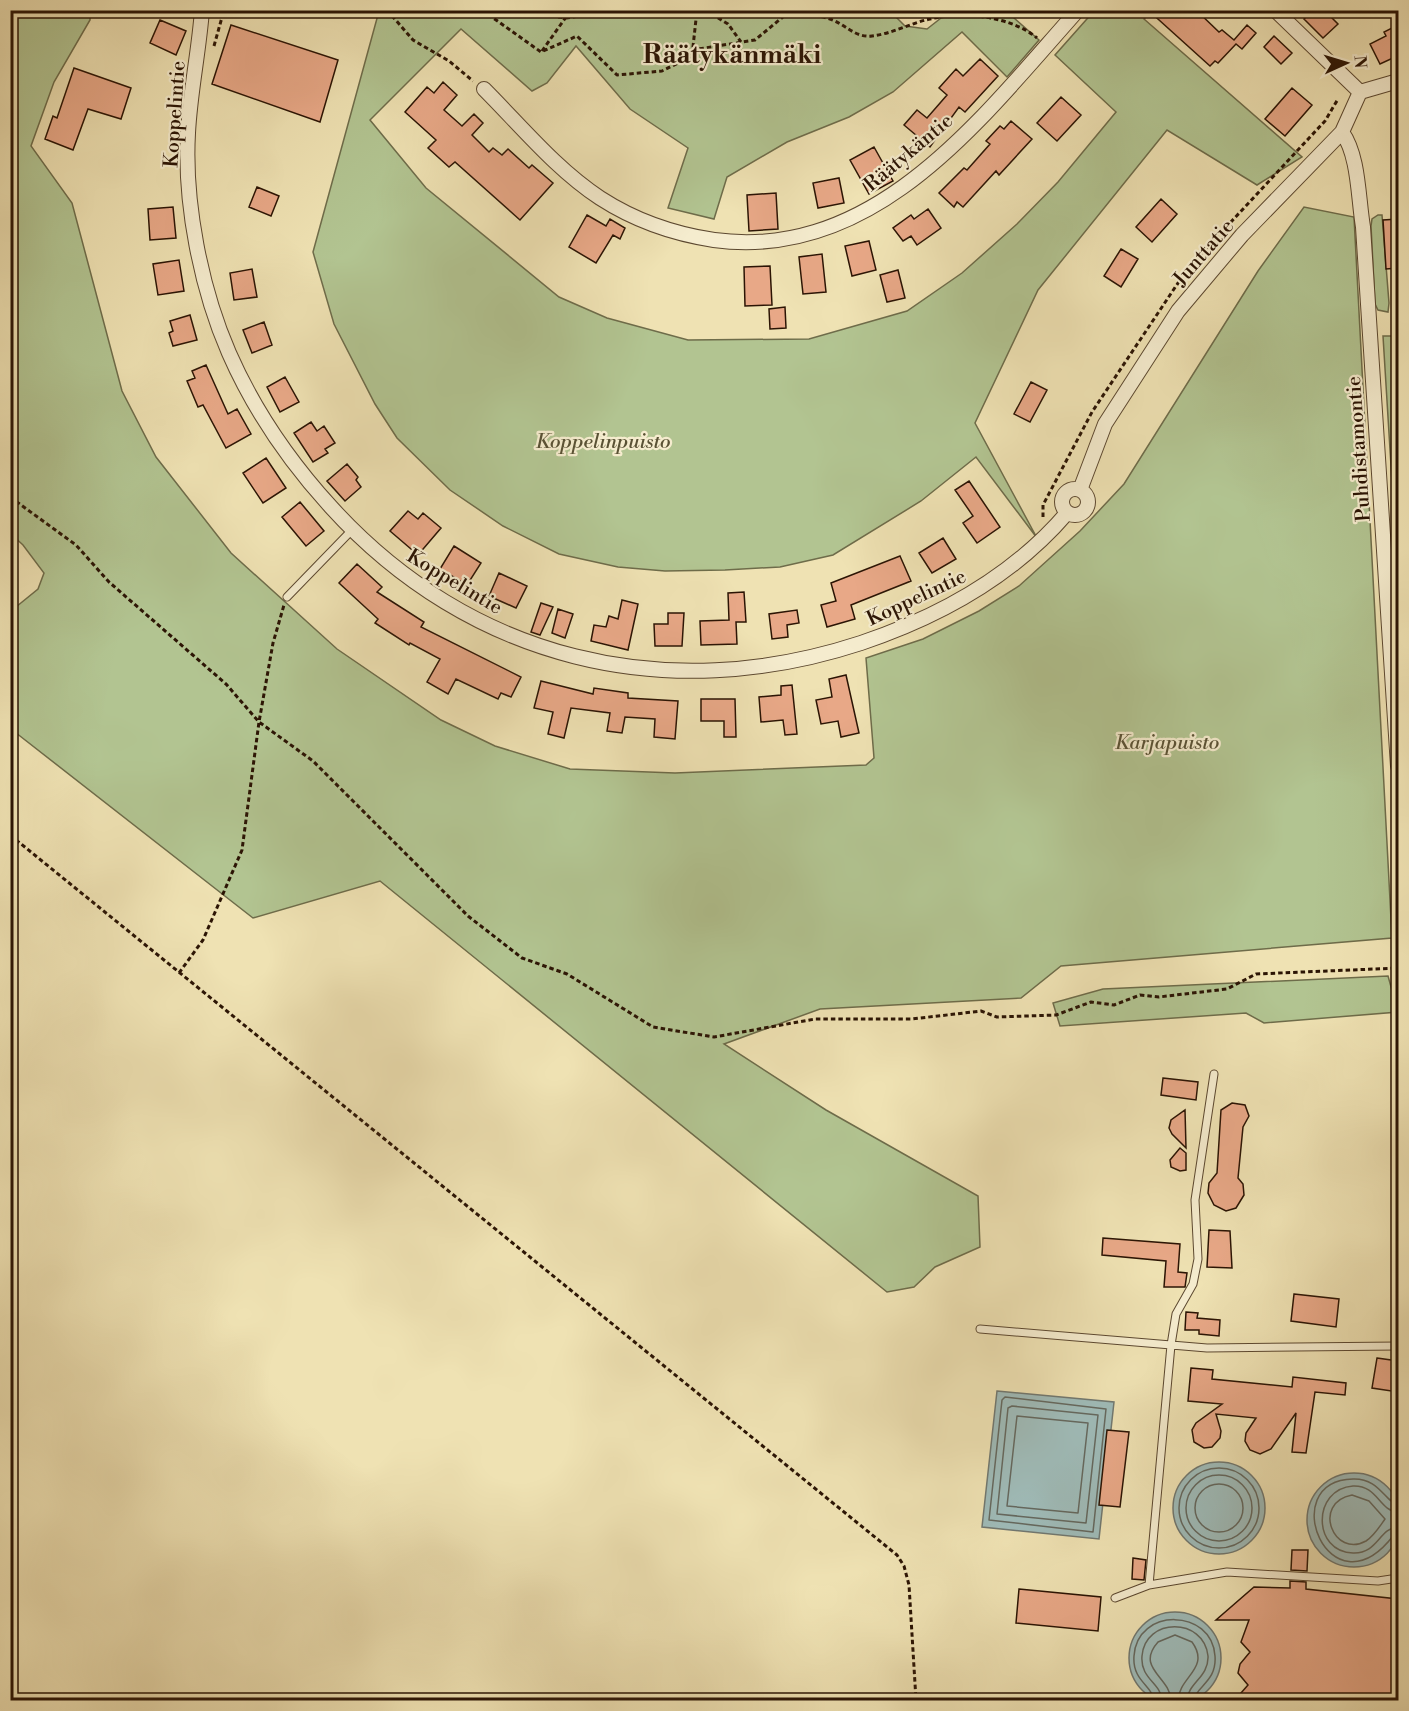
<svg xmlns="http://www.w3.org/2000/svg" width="1409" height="1711" viewBox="0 0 1409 1711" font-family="'Libre Bodoni',serif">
  <rect width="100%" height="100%" fill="#efe2b3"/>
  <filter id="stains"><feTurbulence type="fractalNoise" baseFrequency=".00333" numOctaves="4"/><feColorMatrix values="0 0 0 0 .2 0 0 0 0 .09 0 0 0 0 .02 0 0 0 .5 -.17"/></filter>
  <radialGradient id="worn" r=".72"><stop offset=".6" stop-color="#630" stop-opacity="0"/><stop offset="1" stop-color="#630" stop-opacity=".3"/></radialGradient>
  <path fill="#b2c491" stroke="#6e6c4a" stroke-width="1.5" d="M 11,10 L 90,11 L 90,20 L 54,82 L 31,146 L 72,203 L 122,391 L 156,457 L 231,553 L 337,649 L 441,720 L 495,746 L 570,769 L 675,773 L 866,765 L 874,758 L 866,658 L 923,639 L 979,611 L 1019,586 L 1080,531 L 1124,484 L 1258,271 L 1304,207 L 1354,217 L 1392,938 L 1061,966 L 1021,998 L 820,1009 L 724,1044 L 826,1110 L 978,1196 L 980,1247 L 935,1267 L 914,1287 L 887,1292 L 380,881 L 253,918 L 11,729 L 11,611 L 38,589 L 44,573 L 23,545 L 11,534 Z
    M 889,10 L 905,26 L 927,29 L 950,11 L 1005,10 L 1039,40 L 1007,77 L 962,32 L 893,92 L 849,117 L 787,142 L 727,177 L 714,219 L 668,208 L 688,148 L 630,109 L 576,46 L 547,83 L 532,91 L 461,29 L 370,120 L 426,188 L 559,297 L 607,318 L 688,340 L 809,339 L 907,311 L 962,273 L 1017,224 L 1058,182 L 1116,112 L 1055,55 L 1094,11 L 1152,11 L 1144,19 L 1302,157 L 1257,185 L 1167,130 L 1038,290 L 975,423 L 1037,538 L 976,457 L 921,501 L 833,555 L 780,567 L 725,570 L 665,571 L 618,567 L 559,554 L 503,526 L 450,490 L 397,438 L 375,404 L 334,324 L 313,252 L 379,11 Z
    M 1378,215 L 1382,215 L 1389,303 L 1388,312 L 1378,310 L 1375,304 L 1371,226 L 1372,219 Z
    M 1383,336 L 1392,336 L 1398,377 L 1398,579 Z
    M 1388,976 L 1398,1012 L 1264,1023 L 1246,1013 L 1060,1026 L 1053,1003 L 1103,989 Z"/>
  <path fill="#9fbbb8" stroke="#717870" stroke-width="1.5" d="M 997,1391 L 1114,1402 L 1099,1539 L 982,1527 Z
    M1173 1508a46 46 0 1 1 92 0a46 46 0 1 1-92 0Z
    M1307 1520a47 47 0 1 1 94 0a47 47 0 1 1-94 0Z
    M1129 1658a46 46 0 1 1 92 0a46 46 0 1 1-92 0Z"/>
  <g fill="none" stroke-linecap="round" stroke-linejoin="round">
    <path stroke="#65685e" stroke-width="1.5" d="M 1005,1397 L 1106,1409 L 1093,1532 L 989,1520 L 1002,1400 Z
      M 1012,1406 L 1098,1415 L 1086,1523 L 997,1514 L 1008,1408 Z
      M 1017,1416 L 1088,1423 L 1078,1513 L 1007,1506 Z
      M1179 1508a40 40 0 1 1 80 0a40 40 0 1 1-80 0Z
      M1186 1508a33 33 0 1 1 66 0a33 33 0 1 1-66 0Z
      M1195 1508a24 24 0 1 1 48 0a24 24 0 1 1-48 0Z
      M 1352,1495 L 1369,1501 L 1385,1519 C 1380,1526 1374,1536 1366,1541 C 1334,1559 1311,1503 1352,1495 Z
      M 1398,1504 C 1385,1503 1380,1478 1353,1479 C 1274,1481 1330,1617 1393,1536 L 1398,1535
      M 1398,1512 C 1379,1511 1378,1485 1353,1486 C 1312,1489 1312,1552 1353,1553 C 1378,1554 1379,1528 1398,1527
      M 1154,1700 C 1153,1686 1132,1681 1134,1656 C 1137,1607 1212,1608 1215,1656 C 1217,1682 1196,1686 1194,1700
      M 1162,1700 C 1161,1683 1140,1679 1142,1656 C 1145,1617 1204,1617 1208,1656 C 1209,1677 1188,1683 1187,1700
      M 1171,1700 C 1170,1677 1135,1668 1158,1642 L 1175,1635 L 1192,1642 C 1211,1668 1179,1677 1178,1700"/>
  </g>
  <path fill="#e8a887" stroke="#2b1404" stroke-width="1.5" d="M 1148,10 L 1196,10 L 1219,32 L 1222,30 L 1234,40 L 1247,25 L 1256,33 L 1242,49 L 1236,44 L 1218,63 L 1215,61 L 1210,66 Z
    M 1313,10 L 1324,10 L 1338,24 L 1323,38 L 1304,19 Z
    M 160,20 L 186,31 L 176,55 L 150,43 Z
    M 231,25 L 338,60 L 320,122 L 212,84 Z
    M 1398,25 L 1398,64 L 1395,57 L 1380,64 L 1370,44 L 1386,36 L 1384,32 Z
    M 1274,36 L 1292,53 L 1281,64 L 1264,47 Z
    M 980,59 L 998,76 L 965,112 L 959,107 L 930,147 L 904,125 L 917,110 L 927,118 L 947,95 L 939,88 L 956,69 L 963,76 Z
    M 74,68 L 131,88 L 121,119 L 88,109 L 73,150 L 45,139 L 53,116 L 57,118 Z
    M 443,82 L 457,95 L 444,110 L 462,126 L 474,114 L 483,123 L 472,135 L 489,152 L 493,148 L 502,155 L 508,149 L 529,168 L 532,165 L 553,183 L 520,220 L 455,162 L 449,167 L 428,148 L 436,140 L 405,112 L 427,87 L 434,93 Z
    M 1292,88 L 1312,105 L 1285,136 L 1265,119 Z
    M 1061,97 L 1081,115 L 1057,141 L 1037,123 Z
    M 1011,121 L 1032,139 L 999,175 L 996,171 L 963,207 L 957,202 L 954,207 L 939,193 L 964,168 L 967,170 L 990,144 L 986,141 L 1000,126 L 1004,129 Z
    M 874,147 L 893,181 L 869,194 L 850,160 Z
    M 839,178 L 844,203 L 818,208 L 813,183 Z
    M 257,187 L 279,196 L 271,216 L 249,207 Z
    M 776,193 L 778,229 L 749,231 L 747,195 Z
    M 1161,199 L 1177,214 L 1152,242 L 1136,227 Z
    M 173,207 L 176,238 L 150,240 L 148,209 Z
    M 928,209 L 941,228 L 917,245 L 911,236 L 903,241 L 893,228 L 911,215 L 914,219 Z
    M 587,215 L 606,226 L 610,219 L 625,228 L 620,239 L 613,235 L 596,263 L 569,247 Z
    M 1398,219 L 1398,268 L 1386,269 L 1383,220 Z
    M 869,241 L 876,270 L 852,276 L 845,246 Z
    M 1121,249 L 1138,259 L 1121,287 L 1104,276 Z
    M 822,254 L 826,292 L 803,294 L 799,257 Z
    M 179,260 L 184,291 L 158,295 L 153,264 Z
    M 770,266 L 772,305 L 745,306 L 744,267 Z
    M 252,269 L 257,297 L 234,300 L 230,273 Z
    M 898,270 L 905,298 L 887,302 L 880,275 Z
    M 785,307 L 786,328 L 770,329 L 769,309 Z
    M 190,315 L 197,340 L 173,346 L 169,333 L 173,331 L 170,321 Z
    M 264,322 L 272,345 L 252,353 L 243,330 Z
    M 206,365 L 228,414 L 237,409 L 251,434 L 226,448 L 203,405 L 198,407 L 187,381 L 195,378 L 192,371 Z
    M 285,377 L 299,402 L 280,412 L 267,387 Z
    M 1031,382 L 1047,390 L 1030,422 L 1014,414 Z
    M 311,422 L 317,431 L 324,426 L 335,443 L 325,449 L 328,453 L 313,462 L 294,433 Z
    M 266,458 L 286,488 L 263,503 L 243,473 Z
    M 347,464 L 358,477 L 356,480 L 361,487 L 345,501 L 327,481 Z
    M 969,481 L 1000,527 L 977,543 L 963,523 L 973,516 L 955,490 Z
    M 300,502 L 324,531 L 306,546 L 282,517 Z
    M 408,511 L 418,519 L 423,513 L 441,528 L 418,555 L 390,531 Z
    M 943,538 L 956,559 L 932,573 L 919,553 Z
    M 454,546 L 481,563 L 467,585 L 440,569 Z
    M 900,556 L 911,581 L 851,605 L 855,619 L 827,627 L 821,605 L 836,601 L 831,583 Z
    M 357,564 L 382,587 L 377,592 L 424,622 L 421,627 L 521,677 L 511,697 L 501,693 L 498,699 L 456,679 L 448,694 L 427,682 L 440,659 L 410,643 L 409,645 L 375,623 L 378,619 L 339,583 Z
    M 499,573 L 527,586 L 516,608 L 489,596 Z
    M 744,592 L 746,622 L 736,622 L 737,644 L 701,645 L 700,621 L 729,620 L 728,593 Z
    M 622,600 L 638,604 L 628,650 L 591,641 L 594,625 L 606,627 L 609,616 L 618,619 Z
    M 541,603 L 553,607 L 540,635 L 531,632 Z
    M 558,609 L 573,614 L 565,638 L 552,633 Z
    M 797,610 L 799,623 L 787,625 L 788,637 L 772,639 L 769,614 Z
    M 668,613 L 684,613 L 682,646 L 655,646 L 654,624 L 668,624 Z
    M 846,675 L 859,733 L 841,737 L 838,721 L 821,724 L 816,700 L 832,697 L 829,679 Z
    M 541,681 L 593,694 L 594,688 L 628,693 L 628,698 L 678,701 L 675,739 L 654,737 L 655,719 L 625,717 L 622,733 L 607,731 L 610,713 L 571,708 L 564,738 L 548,734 L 553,712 L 534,708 Z
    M 792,685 L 797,734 L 785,735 L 783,720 L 761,722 L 759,697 L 781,695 L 781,686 Z
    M 701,699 L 735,699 L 736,737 L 724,737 L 724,721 L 701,721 Z
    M 1163,1078 L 1198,1082 L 1196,1100 L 1161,1095 Z
    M 1232,1103 L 1245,1105 L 1249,1116 L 1243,1127 L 1238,1178 L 1243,1184 L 1244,1195 L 1236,1208 L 1226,1211 L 1214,1205 L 1208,1193 L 1209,1183 L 1217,1173 L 1221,1110 Z
    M 1185,1110 L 1186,1148 L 1172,1134 L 1169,1128 L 1171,1120 Z
    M 1180,1148 L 1186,1153 L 1186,1170 L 1180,1171 L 1171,1167 L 1170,1160 Z
    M 1209,1230 L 1230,1231 L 1232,1268 L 1207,1267 Z
    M 1103,1238 L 1180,1244 L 1178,1272 L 1187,1273 L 1185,1287 L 1164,1287 L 1166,1261 L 1102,1255 Z
    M 1294,1294 L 1339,1299 L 1336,1327 L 1291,1321 Z
    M 1186,1312 L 1198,1313 L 1197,1318 L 1220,1320 L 1219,1336 L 1199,1334 L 1199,1330 L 1185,1330 Z
    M 1377,1358 L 1398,1361 L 1398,1392 L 1372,1388 Z
    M 1191,1368 L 1213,1370 L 1212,1379 L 1292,1387 L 1293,1377 L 1346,1383 L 1345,1395 L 1315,1392 L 1306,1453 L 1292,1452 L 1296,1413 L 1271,1449 L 1260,1454 L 1250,1450 L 1245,1441 L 1246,1433 L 1256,1418 L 1216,1414 L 1221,1431 L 1220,1438 L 1212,1447 L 1204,1448 L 1194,1442 L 1192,1430 L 1196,1423 L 1222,1404 L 1188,1401 Z
    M 1107,1430 L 1129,1432 L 1120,1507 L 1099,1505 Z
    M 1292,1550 L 1308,1550 L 1307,1571 L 1291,1570 Z
    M 1133,1558 L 1146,1560 L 1144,1580 L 1132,1579 Z
    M 1290,1581 L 1306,1582 L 1306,1589 L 1398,1599 L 1398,1701 L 1234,1701 L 1248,1685 L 1238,1673 L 1240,1664 L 1250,1652 L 1241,1642 L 1249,1620 L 1216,1620 L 1254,1587 L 1290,1588 Z
    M 1019,1589 L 1101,1597 L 1098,1631 L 1016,1623 Z"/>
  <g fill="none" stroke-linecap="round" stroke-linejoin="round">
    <defs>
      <path id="service" d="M 287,597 L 352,530
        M 980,1329 L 1207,1348 L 1398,1346
        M 1149,1585 L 1171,1345 L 1176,1314 L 1193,1284 L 1198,1259 L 1195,1200 L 1214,1074
        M 1115,1598 L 1149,1585 L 1227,1572 L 1378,1581 L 1398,1578"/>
      <path id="minor" d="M 202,10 C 199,51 190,92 188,133 C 184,203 201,289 229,353 C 254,410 289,461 331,507 C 470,660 666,707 861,643 C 939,617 1013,576 1067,513
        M 1275,10 L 1360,92
        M 484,89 C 521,126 556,169 600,198 C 634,220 674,234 714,240 C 876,262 982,117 1078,10
        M 1342,132 C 1359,156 1358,197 1363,227 L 1398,766
        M1062 502a13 13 0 1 1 26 0a13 13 0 1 1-26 0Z
        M 1080,490 L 1105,424 L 1178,311 L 1242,235 L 1342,132 L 1360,92 L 1398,81"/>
    </defs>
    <use href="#service" stroke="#5c4830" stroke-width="9"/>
    <use href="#minor" stroke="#5c4830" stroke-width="16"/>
    <path stroke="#2b1404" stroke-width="3" stroke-dasharray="4.5 3" stroke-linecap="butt" d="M 387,10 L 413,40 L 449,61 L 473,81
      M 482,10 L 541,52 L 577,36 L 617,75 L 662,71 L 692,56 L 697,10
      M 705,10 L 728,24 L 741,42
      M 491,15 L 520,12 L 566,18 L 601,13 L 650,16 L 660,10
      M 784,16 C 800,14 815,14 830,19 C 845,24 855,38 872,36 C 891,34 911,23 930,19 C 962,11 1011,16 1037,38
      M 214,46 L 224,10
      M 692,50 L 755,40 L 784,16 L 782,10
      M 542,51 L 571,10
      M 10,497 L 76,545 L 109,582 L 226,684 L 259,722 L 313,761 L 468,916 L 522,958 L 567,974 L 653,1027 L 714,1037 L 815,1019 L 912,1019 L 981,1011 L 997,1017 L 1056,1015 L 1091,1002 L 1114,1005 L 1140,995 L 1159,997 L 1227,989 L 1256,974 L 1398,968
      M 1043,517 L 1043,505 L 1092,412 L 1188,268 L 1325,121 L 1338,99
      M 10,835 L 897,1555 L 904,1566 L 909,1585 L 916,1700
      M 179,973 L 203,940 L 242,850 L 259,722 L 273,643 L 284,605"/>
    <use href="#service" stroke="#f5ecce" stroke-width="7"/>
    <use href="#minor" stroke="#f5ecce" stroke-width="14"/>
  </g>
  <g text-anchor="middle" stroke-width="4.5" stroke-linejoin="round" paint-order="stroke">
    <g font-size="20" fill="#2b1404" stroke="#f5ecce">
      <text transform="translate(174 114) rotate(-86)" y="7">Koppelintie</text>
      <text transform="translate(908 152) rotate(-40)" y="7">Räätykäntie</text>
      <text transform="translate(1203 252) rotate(-49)" y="7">Junttatie</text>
      <text transform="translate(1358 449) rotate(-94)" y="7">Puhdistamontie</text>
      <text transform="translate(455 581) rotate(31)" y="7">Koppelintie</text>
      <text transform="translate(916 597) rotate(-25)" y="7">Koppelintie</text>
    </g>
    <g font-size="20" font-style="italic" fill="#5a5235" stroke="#f5ecce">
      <text x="603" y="448">Koppelinpuisto</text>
      <text x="1167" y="749">Karjapuisto</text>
    </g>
    <g font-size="26" font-weight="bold" fill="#2b1404" stroke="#f5ecce">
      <text x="732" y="63">Räätykänmäki</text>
    </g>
  </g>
  <rect width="1409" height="1711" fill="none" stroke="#efe2b3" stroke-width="36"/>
  <rect x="12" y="12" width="1385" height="1687" fill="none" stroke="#2b1404" stroke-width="3"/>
  <rect x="18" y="18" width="1373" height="1675" fill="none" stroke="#2b1404" stroke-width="1.5"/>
  <g transform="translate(1346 63) rotate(86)" stroke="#f5ecce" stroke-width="4.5" paint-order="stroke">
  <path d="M0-4.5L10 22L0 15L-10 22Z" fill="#2b1404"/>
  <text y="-9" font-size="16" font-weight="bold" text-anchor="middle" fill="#2b1404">N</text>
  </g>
  <rect width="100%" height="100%" filter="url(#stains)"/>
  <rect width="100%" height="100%" fill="url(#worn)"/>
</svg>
